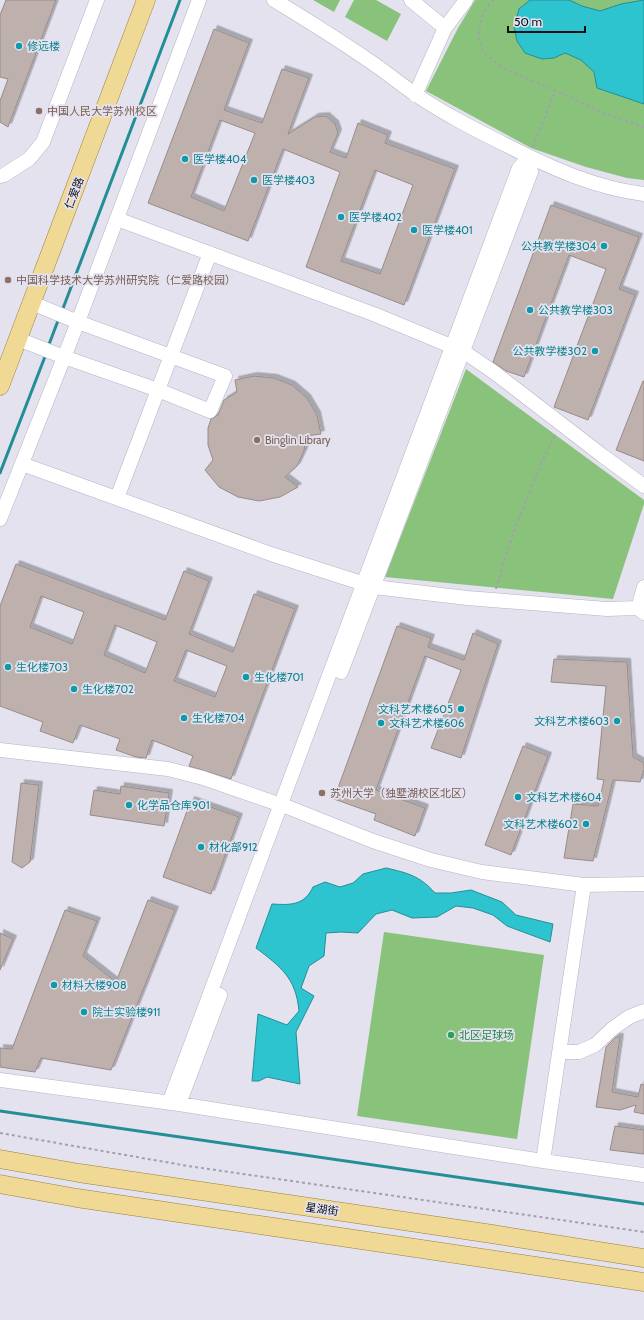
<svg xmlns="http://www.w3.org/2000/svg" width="644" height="1320" viewBox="0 0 644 1320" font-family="Cabin,'Noto Sans SC',sans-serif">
  <defs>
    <filter id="shadow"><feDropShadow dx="3.5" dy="-3.5" stdDeviation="0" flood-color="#0004"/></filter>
  </defs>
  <rect width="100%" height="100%" fill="#e3e2ee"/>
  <path fill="#89c27b" d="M 313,0 L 340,0 L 334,12 Z
    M 354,0 L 376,0 L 401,14 L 387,41 L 345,17 Z
    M 475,0 L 644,0 L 644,180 L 627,178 L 586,167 L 531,148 L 426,91 L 458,28 Z
    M 466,369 L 644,500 L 644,504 L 613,599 L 385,577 Z
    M 384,932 L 544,955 L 517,1139 L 357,1116 Z"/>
  <path fill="#2dc4cf" stroke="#248e97" d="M 530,0 L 569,0 L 582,6 L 600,11 L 621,4 L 644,0 L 644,104 L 597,88 L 594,72 L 581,60 L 565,53 L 554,58 L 542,59 L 525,53 L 517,41 L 514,27 L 519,9 Z
    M 386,868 C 408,873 420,876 435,893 L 451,893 L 471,890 L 502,902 L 516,915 L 553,924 L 550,942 L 507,926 L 493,915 L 473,908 L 456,906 L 437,917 L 412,918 L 392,910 L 376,914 L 358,933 L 341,932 L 326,933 L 324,956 L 309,966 L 301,988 L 314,996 L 296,1032 L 300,1084 L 267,1077 L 259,1081 L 252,1081 L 258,1014 L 287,1025 L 299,1011 C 296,978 281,967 256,948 L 272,904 C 290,905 304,906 313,887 L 325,882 L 340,887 L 353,883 L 363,874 Z"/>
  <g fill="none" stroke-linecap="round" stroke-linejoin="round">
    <path stroke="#248e97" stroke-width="3" d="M 62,311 L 180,0
      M 48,347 L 59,318
      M 0,473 L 46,354
      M 0,1111 L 644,1204"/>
  </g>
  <path fill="#bdb0ad" stroke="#988c89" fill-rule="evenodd" filter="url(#shadow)" d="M 6,0 L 56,0 L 8,127 L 0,122 L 0,101 L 8,79 L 0,77 L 0,15 Z
    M 214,29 L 249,43 L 224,110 L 262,123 L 282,69 L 309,78 L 288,134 L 315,117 L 326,116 L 335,124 L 338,133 L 330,152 L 346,158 L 358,123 L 388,135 L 385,143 L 455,169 L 404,305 L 306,267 L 340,172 L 283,149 L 248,241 L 148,203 ZM 220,120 L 255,133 L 224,211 L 191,197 ZM 375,170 L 413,185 L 380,274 L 341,261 Z
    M 551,205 L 639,237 L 619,289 L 635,295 L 588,420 L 554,407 L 606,269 L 569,255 L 524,377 L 506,371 L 493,362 Z
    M 254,376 L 274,378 L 292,385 L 307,398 L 317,415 L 321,434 L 306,436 L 304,451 L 297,466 L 285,477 L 298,487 L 280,497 L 259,501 L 238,497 L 219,487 L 205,470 L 213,460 L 208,445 L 208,428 L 211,419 L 218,415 L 224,400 L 237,392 L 235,380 Z
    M 643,381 L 644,381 L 644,461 L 616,450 Z
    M 16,564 L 165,620 L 184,571 L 209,581 L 189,634 L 233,652 L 254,594 L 295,609 L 231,779 L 189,766 L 193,756 L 152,740 L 146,758 L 136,757 L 116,750 L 120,739 L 80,725 L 73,743 L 40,731 L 43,722 L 0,706 L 0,606 ZM 41,596 L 84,612 L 72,644 L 30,627 ZM 115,625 L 157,642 L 145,673 L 104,655 ZM 186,650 L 227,666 L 215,697 L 174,681 Z
    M 397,626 L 431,638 L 428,647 L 464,660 L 473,633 L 498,644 L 461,758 L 431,748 L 461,670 L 425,656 L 376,790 L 425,808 L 415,836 L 374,820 L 376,814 L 334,799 Z
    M 554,659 L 627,662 L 633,757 L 644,763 L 644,770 L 640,782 L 613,780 L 593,861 L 564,858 L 573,804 L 598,806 L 604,780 L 597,779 L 606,686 L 551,682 Z
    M 523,746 L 548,756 L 511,855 L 485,845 Z
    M 21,783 L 39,785 L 30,862 L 22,868 L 12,862 Z
    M 121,786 L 169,793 L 164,826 L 90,815 L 94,790 L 120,794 Z
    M 191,800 L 239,817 L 211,894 L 163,877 Z
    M 148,900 L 175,910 L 111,1070 L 41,1058 L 35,1072 L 0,1067 L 0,1048 L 12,1049 L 65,910 L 97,921 L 83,956 L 116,982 Z
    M 0,933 L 13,939 L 0,970 Z
    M 616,1037 L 620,1037 L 612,1092 L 638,1097 L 641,1084 L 644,1085 L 644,1114 L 634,1112 L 636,1105 L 620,1110 L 596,1107 L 606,1047 Z
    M 615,1126 L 644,1130 L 644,1154 L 610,1150 Z"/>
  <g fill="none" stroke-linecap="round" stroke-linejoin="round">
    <defs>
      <path id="minor" d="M 274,0 C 307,20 339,40 371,62 C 386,72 400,84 415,94 C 444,114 476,130 508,146 C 551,168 595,188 644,194
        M 411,0 L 445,28
        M 415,95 L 445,28 L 466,0
        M 0,176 L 4,175 L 29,159 L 43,142 L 97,0
        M 117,219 L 376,315 L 463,351 L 495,373 L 603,456 L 644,486
        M 18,339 L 64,357 L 158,390 L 210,411 L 225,376 L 78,322 L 32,303
        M 22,464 L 271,554 L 374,587 L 467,598 L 607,609 L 638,608
        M 117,498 L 210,253
        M 0,519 L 78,322 L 199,0
        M 644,613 L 638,608 L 644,587
        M 341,672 L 531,172 L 529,157
        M 0,750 L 168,769 L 203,778 L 290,808 L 373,841 L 431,860 L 482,872 L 584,885 L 644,884
        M 560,1052 L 579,1052 L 595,1045 L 612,1029 L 629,1017 L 644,1011
        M 0,1080 L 179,1104 L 543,1161 L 644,1175
        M 169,1103 L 519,168 L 529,157
        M 179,1104 L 220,995
        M 543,1161 L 584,885"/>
      <path id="major" d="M 0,386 L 146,0
        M 0,1159 L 79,1173 L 492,1234 L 644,1258
        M 0,1184 L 77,1198 L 644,1282"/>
    </defs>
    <use href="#minor" stroke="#b5b4bf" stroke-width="15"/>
    <use href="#major" stroke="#9b813a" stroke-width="19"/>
    <path stroke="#a2a1ab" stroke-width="2" stroke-dasharray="3 3" stroke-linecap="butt" d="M 494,0 L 490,3 L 482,17 L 478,37 L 483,52 L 503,68 L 567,96 L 603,113 L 644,127
      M 533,147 L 555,91
      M 496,589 C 511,536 531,483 556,433
      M 0,1133 L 188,1166 L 644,1232"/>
    <use href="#minor" stroke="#fff" stroke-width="14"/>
    <use href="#major" stroke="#f0d895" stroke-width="18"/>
  </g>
  <g fill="#0f9aa8" stroke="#e3e2ee" stroke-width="1.5">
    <circle cx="19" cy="46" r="4"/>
    <circle cx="185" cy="159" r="4"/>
    <circle cx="254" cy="180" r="4"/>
    <circle cx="341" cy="217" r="4"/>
    <circle cx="414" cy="230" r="4"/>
    <circle cx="604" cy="246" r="4"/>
    <circle cx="530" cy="310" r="4"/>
    <circle cx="595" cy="351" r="4"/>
    <circle cx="8" cy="667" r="4"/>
    <circle cx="246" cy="677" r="4"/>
    <circle cx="74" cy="689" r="4"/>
    <circle cx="461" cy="709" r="4"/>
    <circle cx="184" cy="718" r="4"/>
    <circle cx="617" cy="721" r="4"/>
    <circle cx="381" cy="723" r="4"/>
    <circle cx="518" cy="797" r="4"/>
    <circle cx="129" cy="805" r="4"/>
    <circle cx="586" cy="824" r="4"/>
    <circle cx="201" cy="847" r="4"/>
    <circle cx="54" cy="985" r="4"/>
    <circle cx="84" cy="1012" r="4"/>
  </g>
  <g fill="#8d6e63" stroke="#e3e2ee" stroke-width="1.5">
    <circle cx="39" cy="111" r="4"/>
    <circle cx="8" cy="280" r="4"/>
    <circle cx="257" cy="440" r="4"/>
    <circle cx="322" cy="793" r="4"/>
  </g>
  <circle fill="#2e9e5b" stroke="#e3e2ee" stroke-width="1.5" cx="451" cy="1035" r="4"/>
  <g text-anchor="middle" stroke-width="3.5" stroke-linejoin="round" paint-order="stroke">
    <g font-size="11" fill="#0d838f" stroke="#e3e2ee" text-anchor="start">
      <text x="27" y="50">修远楼</text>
      <text x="193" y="163">医学楼404</text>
      <text x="262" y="184">医学楼403</text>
      <text x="349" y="221">医学楼402</text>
      <text x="422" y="234">医学楼401</text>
      <text x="596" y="250" text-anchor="end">公共教学楼304</text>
      <text x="538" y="314">公共教学楼303</text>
      <text x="587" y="355" text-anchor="end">公共教学楼302</text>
      <text x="16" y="671">生化楼703</text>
      <text x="254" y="681">生化楼701</text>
      <text x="82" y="693">生化楼702</text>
      <text x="453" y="713" text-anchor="end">文科艺术楼605</text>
      <text x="192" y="722">生化楼704</text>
      <text x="609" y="725" text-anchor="end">文科艺术楼603</text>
      <text x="389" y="727">文科艺术楼606</text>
      <text x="526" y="801">文科艺术楼604</text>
      <text x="137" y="809">化学品仓库901</text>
      <text x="578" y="828" text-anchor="end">文科艺术楼602</text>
      <text x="209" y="851">材化部912</text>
      <text x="62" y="989">材料大楼908</text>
      <text x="92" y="1016">院士实验楼911</text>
    </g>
    <g font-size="11" fill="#785e54" stroke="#e3e2ee" text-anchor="start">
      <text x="47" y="115">中国人民大学苏州校区</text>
      <text x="16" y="284">中国科学技术大学苏州研究院（仁爱路校园）</text>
      <text x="265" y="444">Binglin Library</text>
      <text x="330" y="797">苏州大学（独墅湖校区北区）</text>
    </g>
    <g font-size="11" fill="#100f13" stroke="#e3e2ee">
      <text transform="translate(74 193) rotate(-69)" y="4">仁爱路</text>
      <text transform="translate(322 1209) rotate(8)" y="4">星湖街</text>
    </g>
    <g font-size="11" fill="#27864d" stroke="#e3e2ee" text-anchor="start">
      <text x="459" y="1039">北区足球场</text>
    </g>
  </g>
  <path d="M508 26v6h77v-6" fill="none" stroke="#100f13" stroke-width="2"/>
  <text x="514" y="26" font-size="12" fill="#100f13" stroke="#e3e2ee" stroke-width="3" paint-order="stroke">50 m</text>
</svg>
